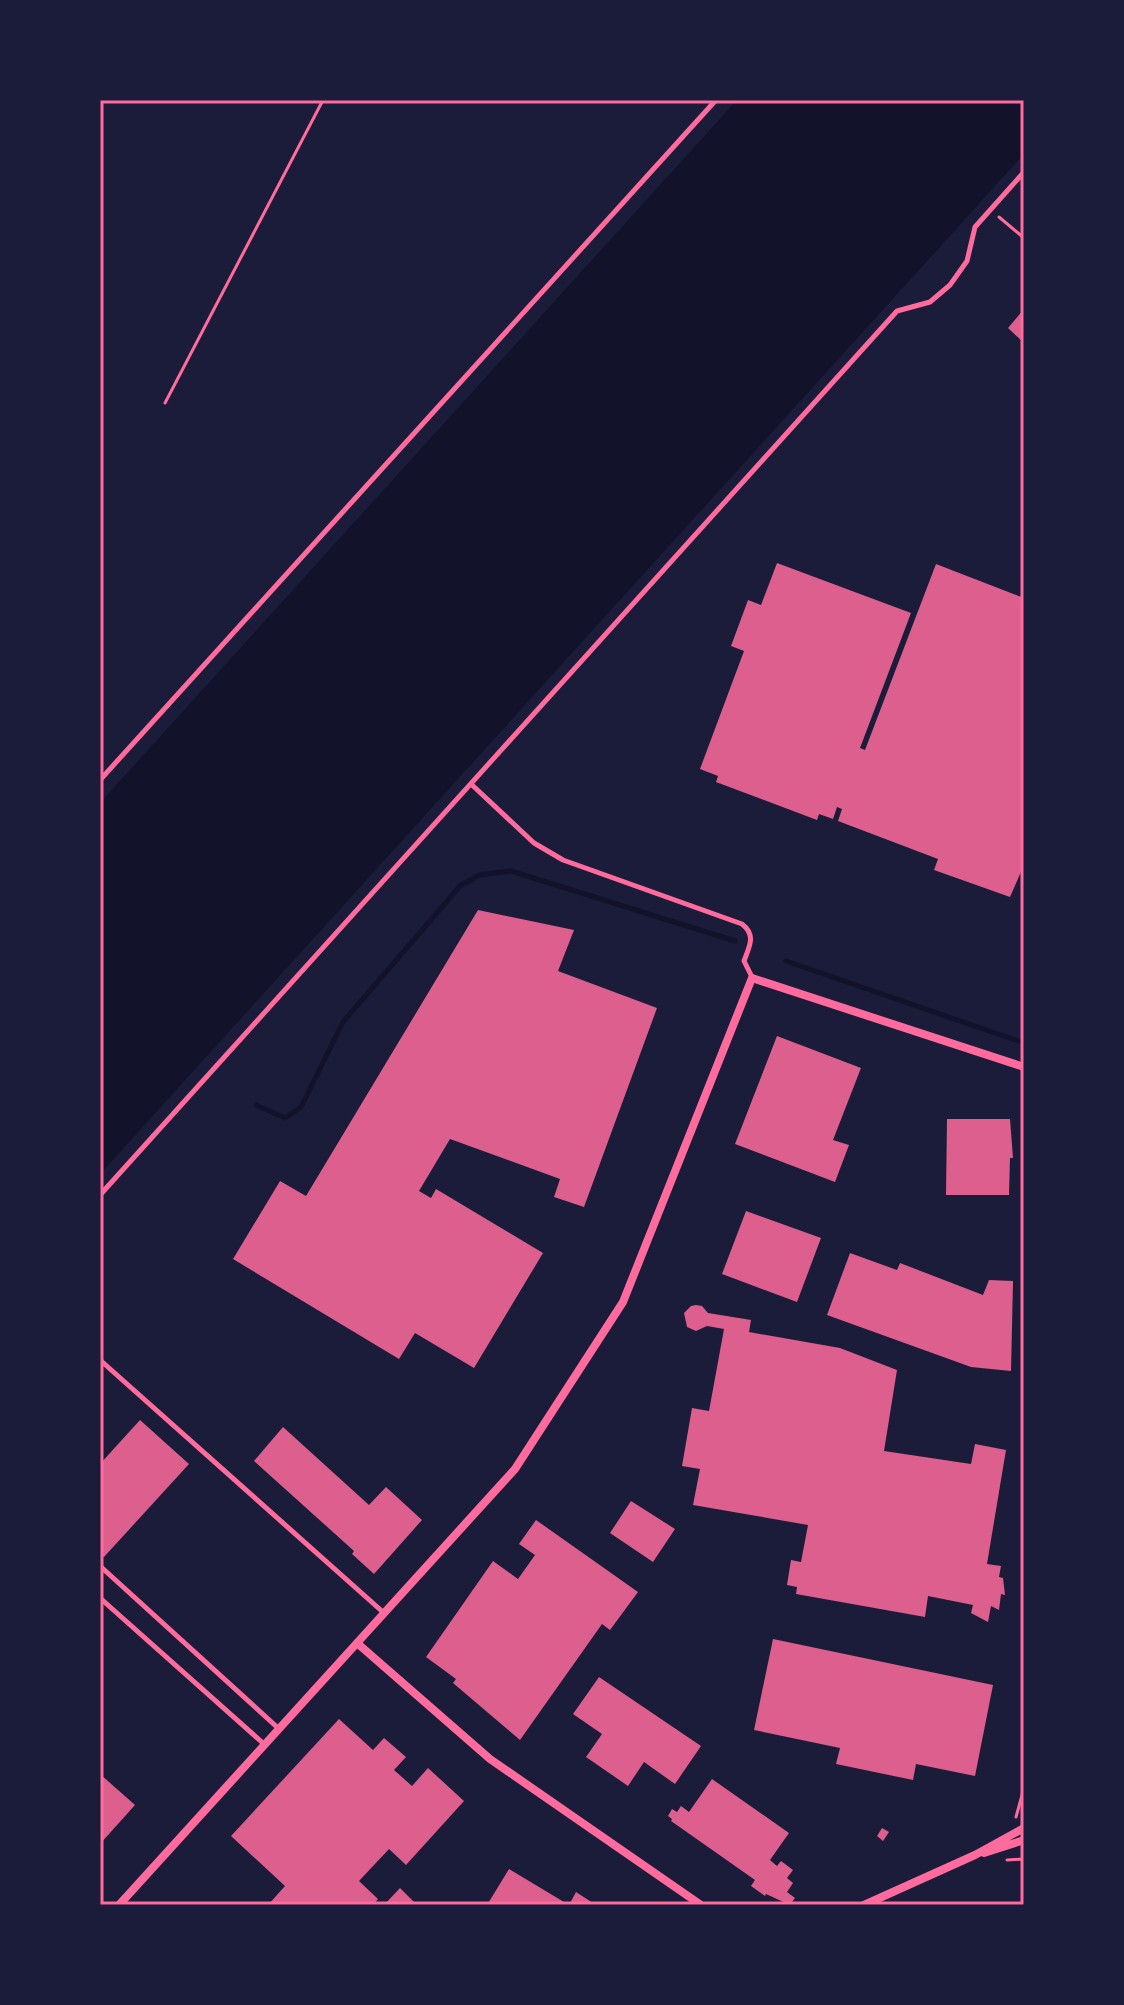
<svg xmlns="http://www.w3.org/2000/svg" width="1124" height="2005" viewBox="0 0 1124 2005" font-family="'Source Sans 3',sans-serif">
  <rect width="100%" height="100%" fill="#1b1b3a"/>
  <path fill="#12122b" d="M 737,100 L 1024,100 L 1024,154 L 100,1174 L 100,803 Z"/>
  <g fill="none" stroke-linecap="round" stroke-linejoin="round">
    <path stroke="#12122b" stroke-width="5" d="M 786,961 L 1024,1043
      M 256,1105 L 285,1118 L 301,1107 L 343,1022 L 460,886 L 479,875 L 511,871 L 735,941"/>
  </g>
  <path fill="#dd5f8e" d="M 1024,309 L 1024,343 L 1008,328 Z
    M 777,563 L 911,613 L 860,748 L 865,750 L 936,564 L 1024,598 L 1024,865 L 1010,897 L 934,870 L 938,859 L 838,821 L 842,809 L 837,807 L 833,819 L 819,814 L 817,820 L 716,782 L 718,776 L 700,769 L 744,651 L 731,646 L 748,600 L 761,605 Z
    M 478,910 L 574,930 L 558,971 L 657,1008 L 584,1207 L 554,1197 L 560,1179 L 450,1139 L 419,1191 L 431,1198 L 436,1189 L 543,1253 L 474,1368 L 415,1333 L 399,1359 L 233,1259 L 280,1181 L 306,1196 Z
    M 777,1036 L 861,1068 L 833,1140 L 849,1145 L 835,1182 L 735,1144 Z
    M 947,1119 L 1010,1119 L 1013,1158 L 1010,1158 L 1009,1195 L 946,1195 Z
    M 746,1211 L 821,1238 L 797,1302 L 722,1274 Z
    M 850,1253 L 897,1270 L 900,1263 L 983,1295 L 989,1280 L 1013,1281 L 1011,1371 L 971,1367 L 827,1315 Z
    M 696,1305 L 702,1306 L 708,1313 L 751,1320 L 749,1332 L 840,1348 L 897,1370 L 884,1451 L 971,1464 L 975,1444 L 1006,1450 L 987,1564 L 1001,1566 L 999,1577 L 1003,1578 L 1005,1595 L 1001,1594 L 999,1610 L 991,1606 L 988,1622 L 971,1613 L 973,1605 L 928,1596 L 925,1617 L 796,1594 L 797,1587 L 787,1585 L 791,1560 L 801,1562 L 808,1525 L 693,1505 L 700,1469 L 682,1466 L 692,1408 L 709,1411 L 724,1329 L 707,1326 L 696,1331 L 687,1327 L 684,1313 L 691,1306 Z
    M 140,1420 L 189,1464 L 104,1557 L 100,1554 L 100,1464 Z
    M 283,1427 L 369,1505 L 386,1487 L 422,1520 L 374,1574 L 352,1554 L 354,1551 L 254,1461 Z
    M 631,1501 L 675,1529 L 653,1562 L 610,1533 Z
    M 536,1520 L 638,1592 L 610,1630 L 602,1624 L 520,1740 L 453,1683 L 456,1679 L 426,1657 L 493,1561 L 518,1579 L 535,1555 L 519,1544 Z
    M 773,1639 L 993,1685 L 975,1776 L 916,1764 L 913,1780 L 836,1764 L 840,1748 L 754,1730 Z
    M 599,1677 L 701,1746 L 675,1784 L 644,1762 L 628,1786 L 586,1757 L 602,1734 L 573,1714 Z
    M 339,1719 L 373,1750 L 384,1738 L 406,1757 L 394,1770 L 412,1786 L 428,1768 L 464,1801 L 406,1865 L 389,1849 L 359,1881 L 378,1899 L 373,1905 L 268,1905 L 285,1886 L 231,1836 Z
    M 100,1774 L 135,1805 L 100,1844 Z
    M 712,1779 L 789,1833 L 770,1860 L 777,1866 L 781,1861 L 793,1870 L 787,1878 L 793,1883 L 787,1892 L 795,1898 L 790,1905 L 766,1894 L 765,1896 L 751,1886 L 755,1880 L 671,1821 L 672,1819 L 668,1816 L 672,1809 L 677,1812 L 681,1806 L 689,1812 Z
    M 882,1828 L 889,1832 L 883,1841 L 877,1836 Z
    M 509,1869 L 569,1905 L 576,1892 L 596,1905 L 487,1905 Z
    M 400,1888 L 417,1905 L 384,1905 Z"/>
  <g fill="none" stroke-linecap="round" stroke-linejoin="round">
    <path stroke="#ff6b9d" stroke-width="3" d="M 999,217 L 1024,238
      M 165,403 L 323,100
      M 1016,1817 L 1024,1788
      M 1007,1860 L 1024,1859"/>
    <path stroke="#ff6b9d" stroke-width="5" d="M 100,780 L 716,100
      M 471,784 L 534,843 L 563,860 L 742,924 C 756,935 750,945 744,961 L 752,977
      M 100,1195 L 897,311 L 930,302 L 950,285 L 967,261 L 975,227 L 1024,172
      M 100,1360 L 384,1613
      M 100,1566 L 278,1728
      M 100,1598 L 264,1744"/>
    <path stroke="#ff6b9d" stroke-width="8" d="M 357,1643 L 490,1759 L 701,1905
      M 984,1853 L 1024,1840
      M 119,1905 L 515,1469 L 623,1302 L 752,978 L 1024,1067
      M 864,1905 L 975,1855 L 1024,1828"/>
  </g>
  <rect width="1124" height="2005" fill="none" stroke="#1b1b3a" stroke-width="204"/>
  <rect x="102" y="102" width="920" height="1801" fill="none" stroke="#ff6b9d" stroke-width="3"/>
</svg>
